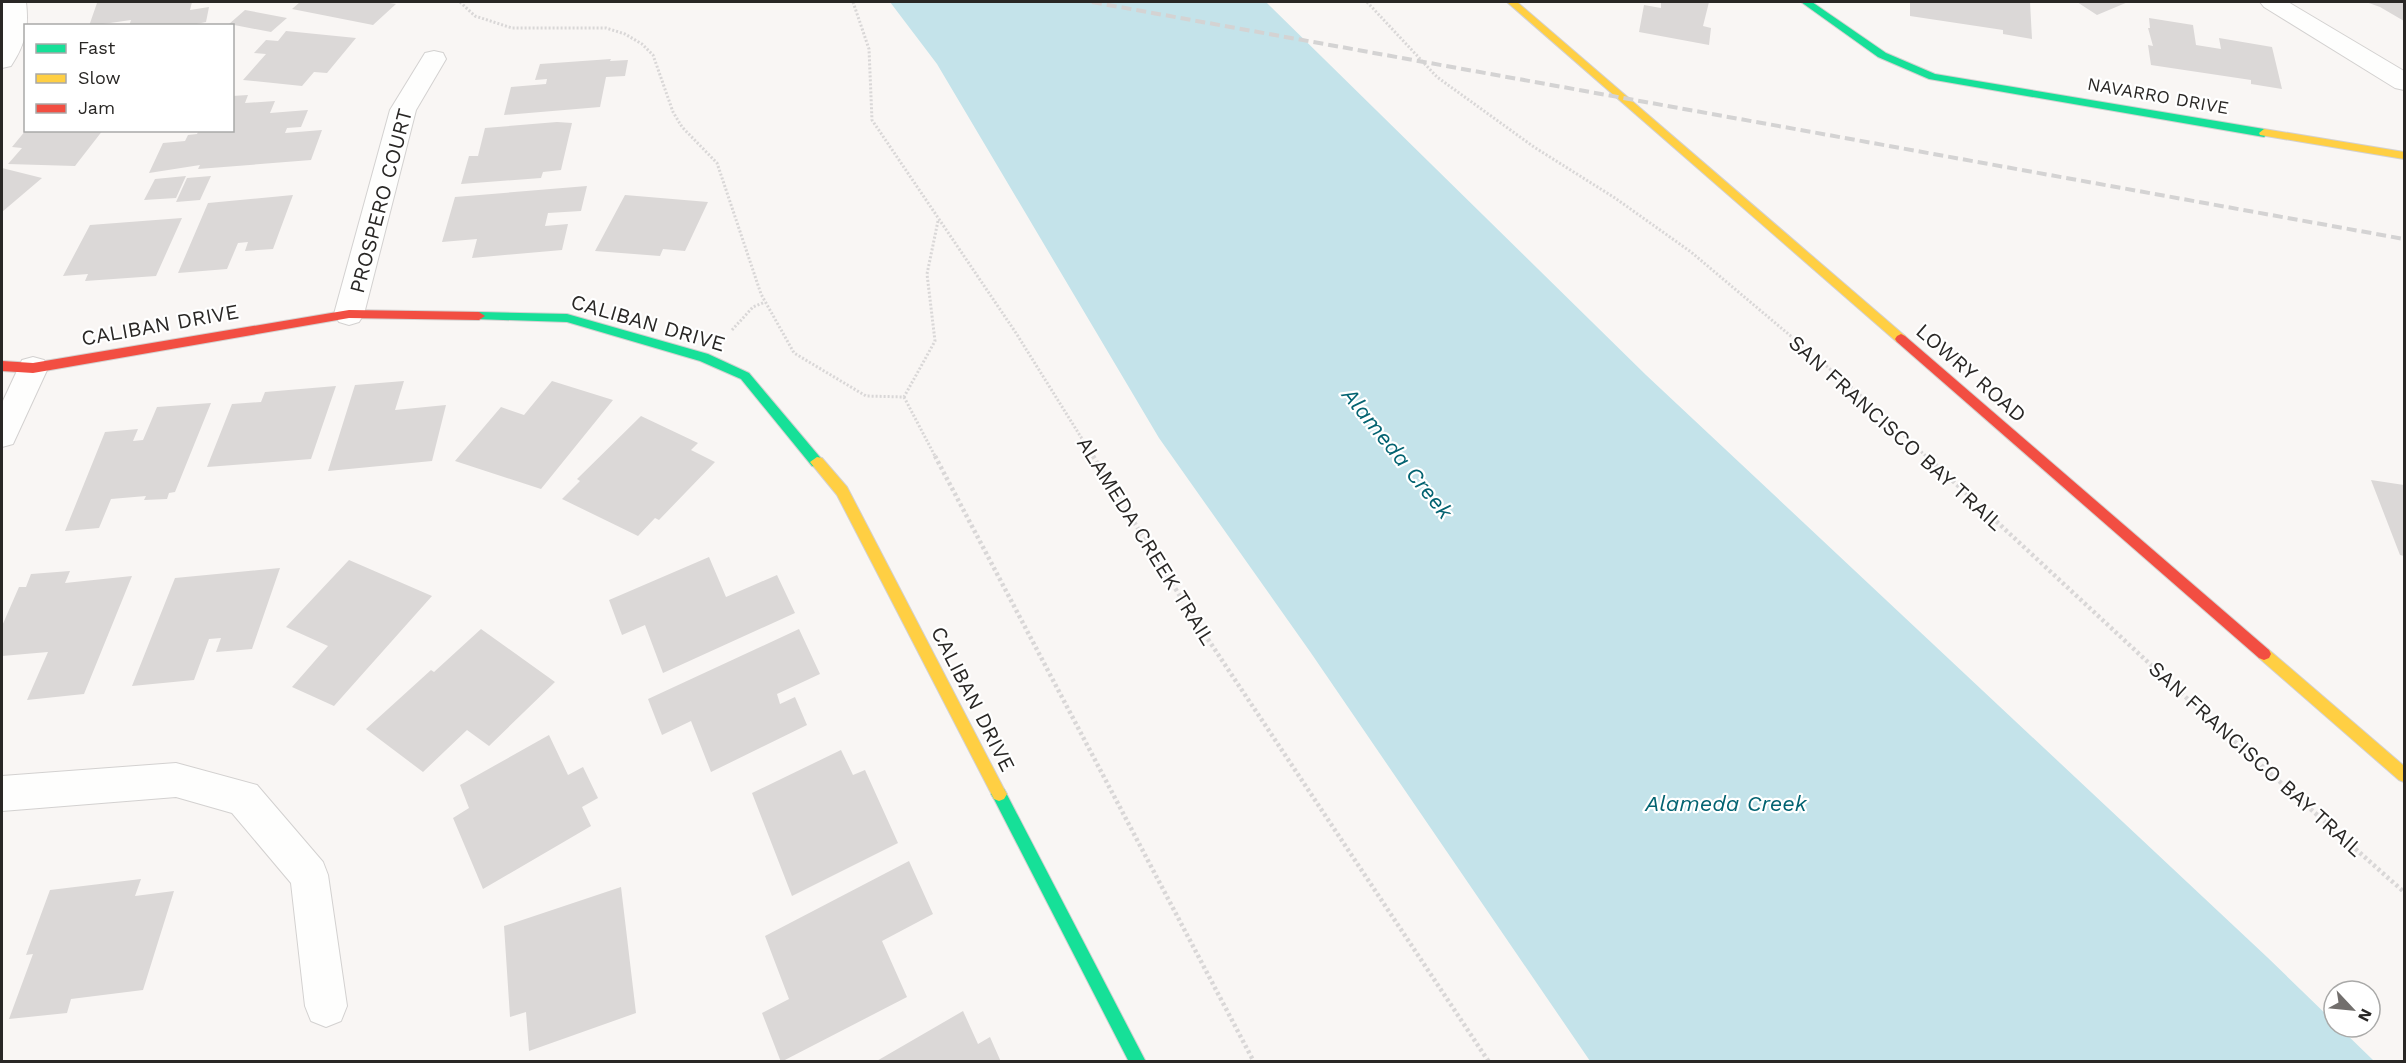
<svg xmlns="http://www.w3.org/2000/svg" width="2406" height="1063" viewBox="0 0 2406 1063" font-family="'Work Sans',sans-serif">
  <rect width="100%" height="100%" fill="#f9f6f4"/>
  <path fill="#c4e3ea" d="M 890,2 L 1266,2 L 1646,375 L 2267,957 L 2334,1022 L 2334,1027 L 2339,1027 L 2374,1061 L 1590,1061 L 1311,653 L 1159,438 L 937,64 Z"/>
  <path fill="#dbd8d7" d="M 106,2 L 192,2 L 190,10 L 209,7 L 206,22 L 187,26 L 129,26 L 131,20 L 89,26 L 97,3 Z
    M 300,2 L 384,2 L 396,4 L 373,25 L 292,9 Z
    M 1661,2 L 1709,2 L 1703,26 L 1711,28 L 1709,45 L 1639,32 L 1644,5 L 1661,8 Z
    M 1910,2 L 2030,2 L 2032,39 L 2003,34 L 2003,30 L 1910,16 Z
    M 2077,2 L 2128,2 L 2097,15 Z
    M 2366,2 L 2404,2 L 2404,21 L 2380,7 Z
    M 245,10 L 287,18 L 271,32 L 229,24 Z
    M 2149,18 L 2193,25 L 2196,45 L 2221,49 L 2219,38 L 2272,47 L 2282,89 L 2251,84 L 2251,80 L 2151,65 L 2148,45 L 2153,46 L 2148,28 L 2150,28 Z
    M 286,31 L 356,38 L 327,73 L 314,72 L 302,86 L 243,80 L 266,54 L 254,53 L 266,40 L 278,41 Z
    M 611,59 L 610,61 L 628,60 L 625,76 L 606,77 L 600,107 L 504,115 L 511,87 L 546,84 L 547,79 L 535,80 L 540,64 Z
    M 248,95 L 245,103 L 275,101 L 270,113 L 308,110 L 301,127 L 287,128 L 285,133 L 322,130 L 311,160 L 198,169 L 200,165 L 149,173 L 163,143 L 185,141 L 188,135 L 197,134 L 199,130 L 232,130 L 232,96 Z
    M 557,122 L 572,123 L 561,170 L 543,172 L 541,178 L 461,184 L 469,156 L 478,156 L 485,128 Z
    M 26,130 L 103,130 L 75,166 L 8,164 L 22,148 L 12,147 Z
    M 2,168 L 42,178 L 2,212 Z
    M 186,176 L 176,198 L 144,200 L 155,179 Z
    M 211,176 L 200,200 L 176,202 L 187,178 Z
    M 587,186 L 581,211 L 548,213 L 545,226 L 568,224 L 562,250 L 472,258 L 477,239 L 442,242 L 455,197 Z
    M 293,195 L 273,249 L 245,251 L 248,242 L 238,243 L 227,269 L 178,273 L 208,203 Z
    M 625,195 L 708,202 L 685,251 L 663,249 L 660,256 L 595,251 Z
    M 182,218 L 156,276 L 85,281 L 88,274 L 63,276 L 90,225 Z
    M 404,381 L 395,410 L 446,405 L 432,461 L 328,471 L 355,385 Z
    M 552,381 L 613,400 L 541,489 L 455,461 L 501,407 L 524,415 Z
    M 336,386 L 311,459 L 207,467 L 232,404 L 261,402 L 265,392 Z
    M 211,403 L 175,492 L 169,493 L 167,499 L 144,500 L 146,496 L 111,499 L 99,528 L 65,531 L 105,432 L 138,429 L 133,441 L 143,440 L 157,407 Z
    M 641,416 L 698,443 L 691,450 L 715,462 L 659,520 L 655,518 L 638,536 L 562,499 L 580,481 L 577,479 Z
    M 2371,480 L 2404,485 L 2404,556 L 2400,555 Z
    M 709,557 L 726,597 L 777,575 L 795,613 L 663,673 L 645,625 L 622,635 L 609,600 Z
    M 349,560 L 432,596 L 334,706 L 292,687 L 328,646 L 286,627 Z
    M 280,568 L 252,649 L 216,652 L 221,638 L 209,639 L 194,680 L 132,686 L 175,578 Z
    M 70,571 L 65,583 L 132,576 L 84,694 L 27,700 L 48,652 L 2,656 L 2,626 L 19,587 L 26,587 L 31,574 Z
    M 481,629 L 555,682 L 489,746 L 467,730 L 423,772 L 366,729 L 431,670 L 434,672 Z
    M 799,629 L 820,674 L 777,694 L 780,704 L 795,697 L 807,725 L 711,772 L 691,721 L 662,735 L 648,699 Z
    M 549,735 L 568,775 L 583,767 L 598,798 L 582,807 L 591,826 L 483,889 L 453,818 L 469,808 L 460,785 Z
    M 841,750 L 853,775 L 865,770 L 898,843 L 792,896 L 752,793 Z
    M 909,861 L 933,914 L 882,941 L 907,997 L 781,1062 L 762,1013 L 789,999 L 765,936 Z
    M 141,879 L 135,896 L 174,891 L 143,990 L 71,999 L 67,1013 L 9,1019 L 33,954 L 26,955 L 50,890 Z
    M 621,887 L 636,1013 L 529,1051 L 526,1012 L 510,1017 L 504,926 Z
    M 963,1011 L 978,1044 L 990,1037 L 1001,1062 L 875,1062 Z"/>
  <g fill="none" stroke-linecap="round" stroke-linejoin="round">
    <defs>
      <path id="street" d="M 2,2 L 26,2 C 29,27 26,43 11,66 L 2,68 Z
        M 2260,2 L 2288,2 L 2404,71 L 2404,90 L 2395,88 L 2264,7 Z
        M 434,51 L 443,53 L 446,59 L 416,110 L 364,314 L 359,322 L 349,325 L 339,322 L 334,314 L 390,110 L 425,53 Z
        M 33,357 L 44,360 L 48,368 L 13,444 L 2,447 L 2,403 L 22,360 Z
        M 176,763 L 257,785 L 323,862 L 328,875 L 347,1006 L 341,1021 L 326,1027 L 311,1021 L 305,1006 L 291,883 L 232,813 L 176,797 L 2,811 L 2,776 Z"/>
      <path id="fast" d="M 1801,2 L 1812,2 L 1886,53 L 1935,74 L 2264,129 L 2269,133 L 2264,137 L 1929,79 L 1878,57 Z
        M 479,312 L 567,314 L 708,354 L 749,373 L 824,462 L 817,467 L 812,466 L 741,379 L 700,361 L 567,322 L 475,319 L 473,316 Z
        M 999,787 L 1004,789 L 1146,1062 L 1129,1062 L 994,799 L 991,794 L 994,789 Z"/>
      <path id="slow" d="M 1507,2 L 1517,2 L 1905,336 L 1907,339 L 1905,342 L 1897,342 Z
        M 2264,129 L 2404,152 L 2404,159 L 2260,135 L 2259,133 Z
        M 817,457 L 822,458 L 847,487 L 1004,789 L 1007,794 L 1004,799 L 999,801 L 994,799 L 837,495 L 810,462 Z
        M 2264,648 L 2269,650 L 2404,766 L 2404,782 L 2399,780 L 2259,658 L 2257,654 L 2259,650 Z"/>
      <path id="jam" d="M 349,310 L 479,312 L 485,316 L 479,320 L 349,318 L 33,373 L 2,371 L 2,361 L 33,363 Z
        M 1901,334 L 1905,336 L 2269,650 L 2271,654 L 2269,658 L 2264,660 L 2259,658 L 1897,342 L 1895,339 L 1897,336 Z"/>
    </defs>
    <use href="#street" stroke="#d3d1d0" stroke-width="2"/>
    <use href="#fast" stroke="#d3d1d0" stroke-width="2"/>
    <use href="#slow" stroke="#d3d1d0" stroke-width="2"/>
    <use href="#jam" stroke="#d3d1d0" stroke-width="2"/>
    <path stroke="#d9d7d7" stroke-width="3" stroke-dasharray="2 2" stroke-linecap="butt" d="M 460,2 L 475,16 L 512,28 L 606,28 L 625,34 L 642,44 L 653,55 L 673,112 L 682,127 L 717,163 L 761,294 L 794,353 L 866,396 L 904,397 L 935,341 L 927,274 L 938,221
      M 853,2 L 869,49 L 872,120 L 1016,333 L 1094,458
      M 1367,2 L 1437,77 L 1534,147 L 1615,198 L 1691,252 L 1856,391 L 1928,458
      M 732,330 L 753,307 L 765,302
      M 904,397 L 936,458"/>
    <path stroke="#d9d7d7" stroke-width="4.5" stroke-dasharray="3 3" stroke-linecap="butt" d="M 935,456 L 1254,1062
      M 1093,456 L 1188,609 L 1489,1062
      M 1926,456 L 2207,717 L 2404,892"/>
    <use href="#street" fill="#fefefd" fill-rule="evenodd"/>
    <use href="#fast" fill="#16e098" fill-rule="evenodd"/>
    <use href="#slow" fill="#ffcf43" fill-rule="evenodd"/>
    <use href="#jam" fill="#f24e42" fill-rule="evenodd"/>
    <path stroke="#d4d3d3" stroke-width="4" stroke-dasharray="10 5" stroke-linecap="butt" d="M 1092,2 L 2404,239"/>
  </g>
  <g text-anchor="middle" stroke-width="4.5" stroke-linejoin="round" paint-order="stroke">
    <g font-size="18" fill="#292725" stroke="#fff">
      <text transform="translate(2158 96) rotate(10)" y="6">NAVARRO DRIVE</text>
    </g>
    <g font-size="21" fill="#292725" stroke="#fff">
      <text transform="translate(381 201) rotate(-75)" y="7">PROSPERO COURT</text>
      <text transform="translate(648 323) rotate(16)" y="7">CALIBAN DRIVE</text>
      <text transform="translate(160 325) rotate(-10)" y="7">CALIBAN DRIVE</text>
      <text transform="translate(1971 373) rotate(41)" y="7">LOWRY ROAD</text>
      <text transform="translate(1896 433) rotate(42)" y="7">SAN FRANCISCO BAY TRAIL</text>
      <text transform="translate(1146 541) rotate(58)" y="7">ALAMEDA CREEK TRAIL</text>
      <text transform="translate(973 699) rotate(63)" y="7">CALIBAN DRIVE</text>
      <text transform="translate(2256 759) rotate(42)" y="7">SAN FRANCISCO BAY TRAIL</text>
    </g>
    <g font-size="22" font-style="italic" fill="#036371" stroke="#fff">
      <text transform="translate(1398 453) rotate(51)" y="8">Alameda Creek</text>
      <text x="1726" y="811">Alameda Creek</text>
    </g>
  </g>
  <rect width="2406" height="1063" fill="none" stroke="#292725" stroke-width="6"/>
  <rect x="24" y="24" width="210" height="108" fill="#ffffff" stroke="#a9a9a8" stroke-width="1.5"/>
  <rect x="36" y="44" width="30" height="9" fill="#16e098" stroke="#a9a9a8" stroke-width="1.5"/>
  <text x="78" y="54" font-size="18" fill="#292725">Fast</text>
  <rect x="36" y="74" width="30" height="9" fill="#ffcf43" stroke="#a9a9a8" stroke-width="1.5"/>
  <text x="78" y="84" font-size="18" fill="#292725">Slow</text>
  <rect x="36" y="104" width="30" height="9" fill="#f24e42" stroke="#a9a9a8" stroke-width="1.5"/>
  <text x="78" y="114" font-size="18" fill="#292725">Jam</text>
  <g transform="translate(2352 1009) rotate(116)"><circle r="28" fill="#ffffff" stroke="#a9a9a8" stroke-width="1.5"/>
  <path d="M0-4.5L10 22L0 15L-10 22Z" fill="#726f6d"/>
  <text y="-9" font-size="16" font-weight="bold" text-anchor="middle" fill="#292725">N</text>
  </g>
</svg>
